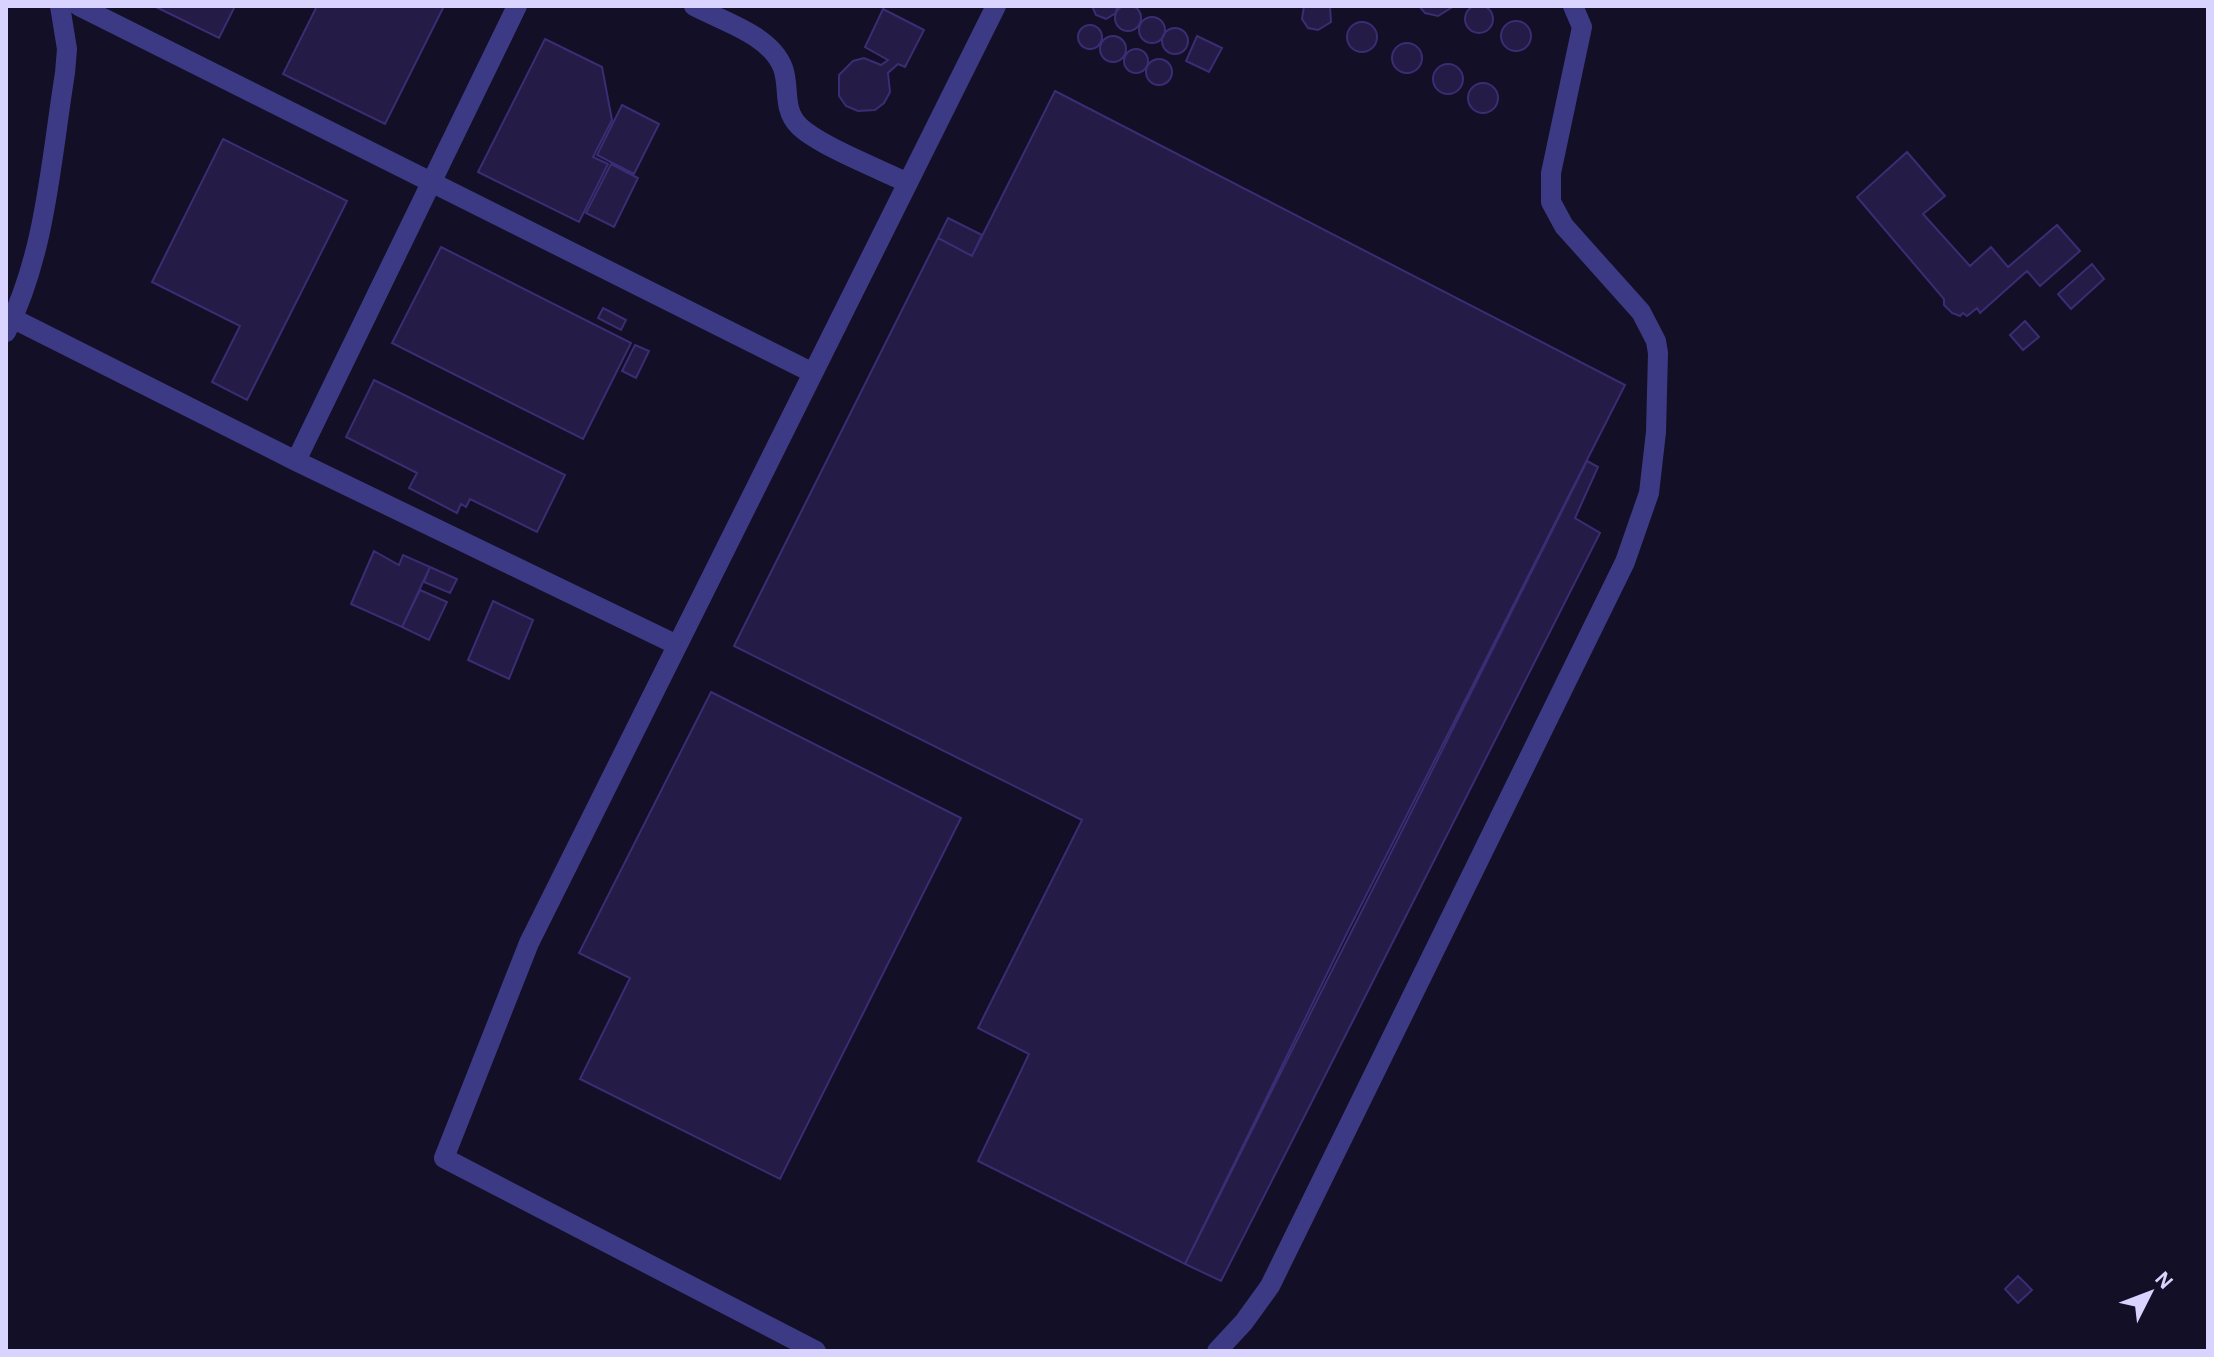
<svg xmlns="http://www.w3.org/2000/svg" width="2214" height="1357" viewBox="0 0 2214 1357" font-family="'Alegreya Sans',sans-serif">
  <rect width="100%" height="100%" fill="#130f26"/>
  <path fill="#241b47" stroke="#3b2d73" stroke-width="2" d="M1465 19a14 14 0 1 1 28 0a14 14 0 1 1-28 0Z
    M1115 18a13 13 0 1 1 26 0a13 13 0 1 1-26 0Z
    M 154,6 L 235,6 L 219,38 Z
    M 317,6 L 444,6 L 385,124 L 283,74 Z
    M 1092,6 L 1117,6 L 1116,13 L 1106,19 L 1096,15 Z
    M 1304,6 L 1330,6 L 1331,22 L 1318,30 L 1308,28 L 1302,19 Z
    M 1419,6 L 1454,6 L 1438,16 L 1425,13 Z
    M 883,9 L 924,30 L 905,67 L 898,64 L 888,73 L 890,92 L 884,103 L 875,110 L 858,111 L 846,106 L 839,96 L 839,75 L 853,61 L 864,58 L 881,65 L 888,60 L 865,47 Z
    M1139 30a13 13 0 1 1 26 0a13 13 0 1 1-26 0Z
    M1501 36a15 15 0 1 1 30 0a15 15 0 1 1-30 0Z
    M1347 37a15 15 0 1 1 30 0a15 15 0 1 1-30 0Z
    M1078 37a12 12 0 1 1 24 0a12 12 0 1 1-24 0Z
    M1162 41a13 13 0 1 1 26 0a13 13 0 1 1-26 0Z
    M 1197,36 L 1222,48 L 1209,72 L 1186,61 Z
    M1100 49a13 13 0 1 1 26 0a13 13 0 1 1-26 0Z
    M 545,39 L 602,67 L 612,120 L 593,157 L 608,164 L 579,222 L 478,172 Z
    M1392 58a15 15 0 1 1 30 0a15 15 0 1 1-30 0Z
    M1124 61a12 12 0 1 1 24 0a12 12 0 1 1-24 0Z
    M1146 72a13 13 0 1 1 26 0a13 13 0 1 1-26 0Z
    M1433 79a15 15 0 1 1 30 0a15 15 0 1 1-30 0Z
    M1468 98a15 15 0 1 1 30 0a15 15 0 1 1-30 0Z
    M 1055,91 L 1625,385 L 1346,935 L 1185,1264 L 978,1161 L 1029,1054 L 978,1028 L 1082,820 L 734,646 L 938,238 L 972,256 Z
    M 622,105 L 659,124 L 634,174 L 597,155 Z
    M 223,139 L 347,201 L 247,400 L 212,382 L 240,326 L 152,282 Z
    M 1907,152 L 1945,196 L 1923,214 L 1970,266 L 1991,247 L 2008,267 L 2057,225 L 2080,251 L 2040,286 L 2027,271 L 1980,313 L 1977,308 L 1967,316 L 1963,313 L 1960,316 L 1952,313 L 1944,305 L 1944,299 L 1857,197 Z
    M 611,164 L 638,178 L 614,227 L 586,213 Z
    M 948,218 L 982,235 L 972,256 L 938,238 Z
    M 441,247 L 631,343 L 583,439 L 392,343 Z
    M 2092,264 L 2104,279 L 2071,309 L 2058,294 Z
    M 603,308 L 626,320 L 621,330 L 598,318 Z
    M 2025,321 L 2039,337 L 2023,350 L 2010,335 Z
    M 635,345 L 649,351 L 636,378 L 622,371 Z
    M 374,380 L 565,475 L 537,532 L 470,499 L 466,507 L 461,504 L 457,513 L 409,488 L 417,473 L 346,437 Z
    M 1587,461 L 1598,467 L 1575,518 L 1600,533 L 1221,1281 L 1185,1264 Z
    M 374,551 L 399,565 L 403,555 L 430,567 L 402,627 L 351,604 Z
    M 430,567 L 457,579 L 450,593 L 424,582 Z
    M 420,590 L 447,602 L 429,640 L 402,627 Z
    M 493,601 L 533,620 L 509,679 L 468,660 Z
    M 711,692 L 961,818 L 780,1179 L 580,1079 L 630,978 L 579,953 Z
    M 2018,1276 L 2032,1290 L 2018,1303 L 2005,1289 Z"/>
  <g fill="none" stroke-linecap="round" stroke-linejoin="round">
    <path stroke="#3d3a85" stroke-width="20" d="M 79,6 L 813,373
      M 694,6 C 722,21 771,35 783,68 C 790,87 782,109 799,126 C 820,146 879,169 908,183
      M 6,315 L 296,461 L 677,645
      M 6,332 C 46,253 51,159 65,73 L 67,49 L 60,6
      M 296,461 L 517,6
      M 816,1351 L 444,1158 L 529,943 L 996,6
      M 1217,1351 L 1244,1322 L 1270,1286 L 1625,562 L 1649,493 L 1656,432 L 1658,353 L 1656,341 L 1641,312 L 1564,226 L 1551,202 L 1551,173 L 1582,27 L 1573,6"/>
  </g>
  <rect width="2214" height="1357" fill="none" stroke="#d9d4ff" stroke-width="16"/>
  <g transform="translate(2150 1293) rotate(48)" stroke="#130f26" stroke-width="6" paint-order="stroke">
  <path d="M0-6L14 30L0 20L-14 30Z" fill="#d9d4ff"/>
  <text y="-12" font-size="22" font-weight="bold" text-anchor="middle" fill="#d9d4ff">N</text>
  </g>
</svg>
